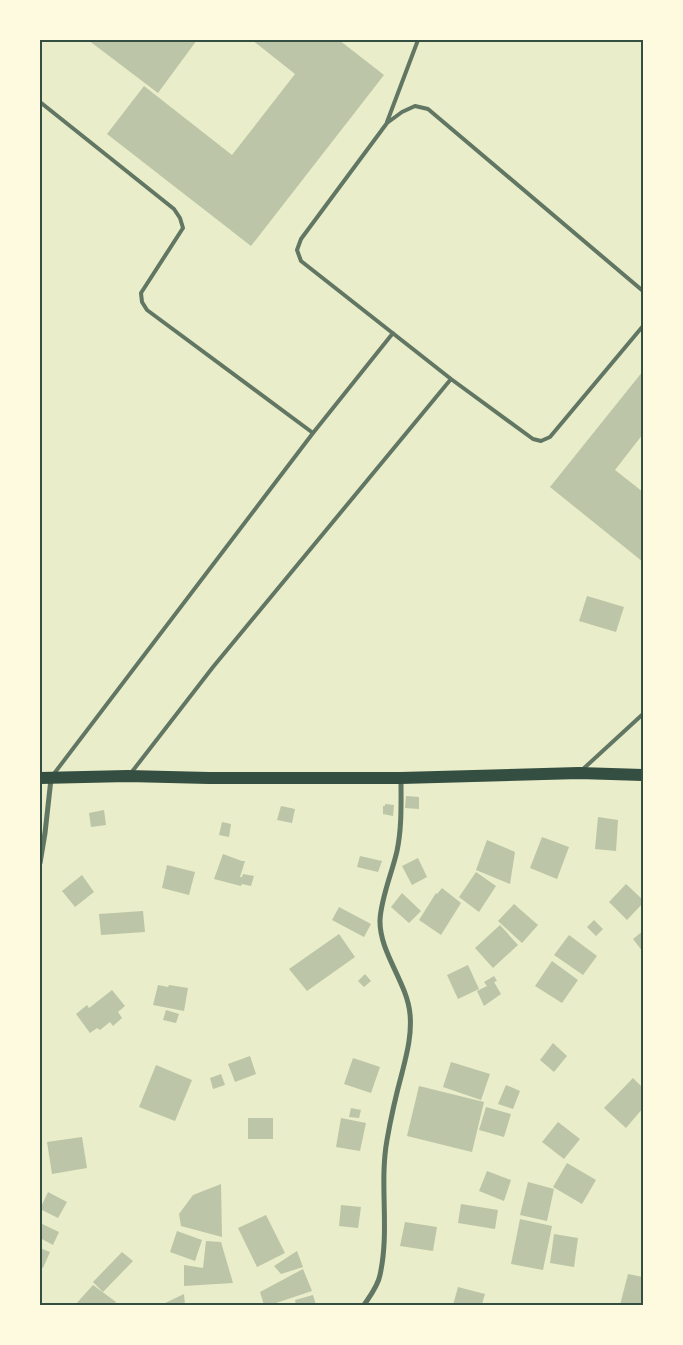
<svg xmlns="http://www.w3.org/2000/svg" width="683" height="1345" viewBox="0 0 683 1345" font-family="Spectral,serif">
  <rect width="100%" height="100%" fill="#e9edc9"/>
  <path fill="#bcc5a7" d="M 88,40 L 197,40 L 158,93 Z
    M 252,40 L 339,40 L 384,75 L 251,246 L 107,134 L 144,86 L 232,155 L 295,74 Z
    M 643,371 L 643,434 L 615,470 L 643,492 L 643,562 L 550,487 Z
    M 587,596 L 624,607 L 616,632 L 579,621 Z
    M 406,796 L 419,797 L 419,809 L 405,808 Z
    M 385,804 L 394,805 L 393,816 L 383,814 L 383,806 L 385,806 Z
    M 281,806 L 295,809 L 292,823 L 277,820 Z
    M 104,810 L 106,825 L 91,827 L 89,813 Z
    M 598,817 L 618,820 L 616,851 L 595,849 Z
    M 222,822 L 231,824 L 229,837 L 219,835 Z
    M 542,837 L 569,847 L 557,879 L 530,868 Z
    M 487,840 L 515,852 L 510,884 L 476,870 Z
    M 223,854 L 242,861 L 245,861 L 240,877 L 242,877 L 243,874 L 254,876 L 251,886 L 242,884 L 241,886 L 214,879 Z
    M 360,856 L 382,861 L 378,872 L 357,867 Z
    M 418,858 L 427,877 L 412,885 L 402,866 Z
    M 167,865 L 195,872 L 189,895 L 162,888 Z
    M 476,872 L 496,886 L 479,912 L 459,897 Z
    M 82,875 L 94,892 L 75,907 L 62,891 Z
    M 626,884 L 643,900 L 643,903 L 627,920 L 609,902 Z
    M 442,888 L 461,903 L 441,935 L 419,920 L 436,893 L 437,894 Z
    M 402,893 L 421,911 L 409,923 L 391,907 Z
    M 514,904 L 538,925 L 522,943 L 498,921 Z
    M 339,907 L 371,924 L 364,937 L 332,920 Z
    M 143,911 L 145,932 L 101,935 L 99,914 Z
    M 594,920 L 603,929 L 596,936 L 587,927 Z
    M 500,925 L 518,945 L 493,968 L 475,948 Z
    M 643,931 L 643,952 L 633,939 Z
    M 339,934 L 355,957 L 307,991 L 289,969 Z
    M 569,935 L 597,956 L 583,975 L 554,955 Z
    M 552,961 L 578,980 L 562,1003 L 535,986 Z
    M 468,965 L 479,989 L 458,999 L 447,975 Z
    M 365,974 L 371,981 L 364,987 L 358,981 Z
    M 494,976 L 497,981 L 494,982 L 501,994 L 484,1006 L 477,991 L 487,986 L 484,982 Z
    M 158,985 L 168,987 L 169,985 L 188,988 L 184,1011 L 153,1005 Z
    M 112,990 L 125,1006 L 118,1012 L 122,1018 L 113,1026 L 110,1022 L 100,1030 L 97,1028 L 90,1033 L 76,1014 L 87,1005 L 89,1008 Z
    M 166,1010 L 179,1014 L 176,1023 L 163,1020 Z
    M 553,1043 L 567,1056 L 554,1072 L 540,1060 Z
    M 250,1056 L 256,1074 L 235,1082 L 228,1064 Z
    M 353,1058 L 380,1067 L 371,1093 L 344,1084 Z
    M 451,1062 L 490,1074 L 481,1100 L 443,1087 Z
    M 156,1065 L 192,1080 L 175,1121 L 139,1107 Z
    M 221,1074 L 225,1085 L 213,1089 L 210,1078 Z
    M 633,1078 L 643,1088 L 643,1108 L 626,1128 L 604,1108 Z
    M 506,1085 L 520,1091 L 513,1109 L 498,1104 Z
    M 419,1086 L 484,1102 L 472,1152 L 407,1136 Z
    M 486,1107 L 511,1114 L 504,1137 L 479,1130 Z
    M 351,1108 L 361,1110 L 359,1118 L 349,1117 Z
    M 248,1118 L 273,1118 L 273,1139 L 248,1139 Z
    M 341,1118 L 366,1123 L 360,1151 L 336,1147 Z
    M 558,1122 L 580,1139 L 564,1159 L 542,1142 Z
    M 82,1137 L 87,1168 L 52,1174 L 47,1142 Z
    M 567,1163 L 596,1180 L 582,1204 L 553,1187 Z
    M 487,1171 L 511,1180 L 504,1201 L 479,1191 Z
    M 528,1182 L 554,1189 L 547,1221 L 520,1215 Z
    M 221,1184 L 222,1237 L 181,1226 L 179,1214 L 193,1195 Z
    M 48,1192 L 67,1202 L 58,1218 L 40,1209 Z
    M 461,1204 L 498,1210 L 495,1229 L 458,1223 Z
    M 341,1205 L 361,1207 L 358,1228 L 339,1226 Z
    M 266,1215 L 285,1253 L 257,1267 L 238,1228 Z
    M 520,1219 L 552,1226 L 543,1270 L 511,1264 Z
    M 405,1222 L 437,1227 L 433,1251 L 400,1246 Z
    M 40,1223 L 59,1232 L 53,1245 L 40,1238 Z
    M 177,1231 L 202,1240 L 195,1261 L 170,1252 Z
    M 554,1234 L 578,1238 L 574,1267 L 550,1263 Z
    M 206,1241 L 221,1242 L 233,1283 L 184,1286 L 184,1265 L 203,1268 Z
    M 40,1248 L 50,1252 L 43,1268 L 40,1266 Z
    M 297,1251 L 303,1267 L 281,1274 L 274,1266 Z
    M 122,1252 L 133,1261 L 103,1292 L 93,1282 Z
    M 303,1269 L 312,1291 L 270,1305 L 264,1305 L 260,1292 Z
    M 628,1274 L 643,1277 L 643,1305 L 620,1305 Z
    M 93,1285 L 116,1302 L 114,1305 L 75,1305 Z
    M 458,1287 L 485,1294 L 482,1304 L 453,1305 Z
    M 184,1294 L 185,1305 L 161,1305 Z
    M 313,1295 L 316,1305 L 296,1305 L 295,1300 Z"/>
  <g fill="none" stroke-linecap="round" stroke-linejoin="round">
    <path stroke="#617663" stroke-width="4" d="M 40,102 L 174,209 L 180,218 L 183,228 L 141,293 L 142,302 L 147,310 L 313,433
      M 387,122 L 418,40
      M 643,291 L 428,109 L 415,106 L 402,112 L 387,123 L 301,239 L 297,250 L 301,261 L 451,379 L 533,439 L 541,441 L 550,437 L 643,326
      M 582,770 L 643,714
      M 131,773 L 213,667 L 451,379
      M 53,775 L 313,433 L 393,333"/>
    <path stroke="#617663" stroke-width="5" d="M 40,863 L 45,833 L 51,779
      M 364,1305 C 370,1296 378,1286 380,1275 C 390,1230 379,1184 387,1140 C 391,1117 396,1095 402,1073 C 407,1053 412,1034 410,1014 C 407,982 379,952 380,920 C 381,898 392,873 397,851 C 402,827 401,803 401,779"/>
    <path stroke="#344e41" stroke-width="12" d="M 40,778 L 128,776 L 209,778 L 401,778 L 579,773 L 643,775"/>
  </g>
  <rect width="683" height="1345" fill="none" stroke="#fefae0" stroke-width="82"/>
  <rect x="41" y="41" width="601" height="1263" fill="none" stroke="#344e41" stroke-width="2"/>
</svg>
